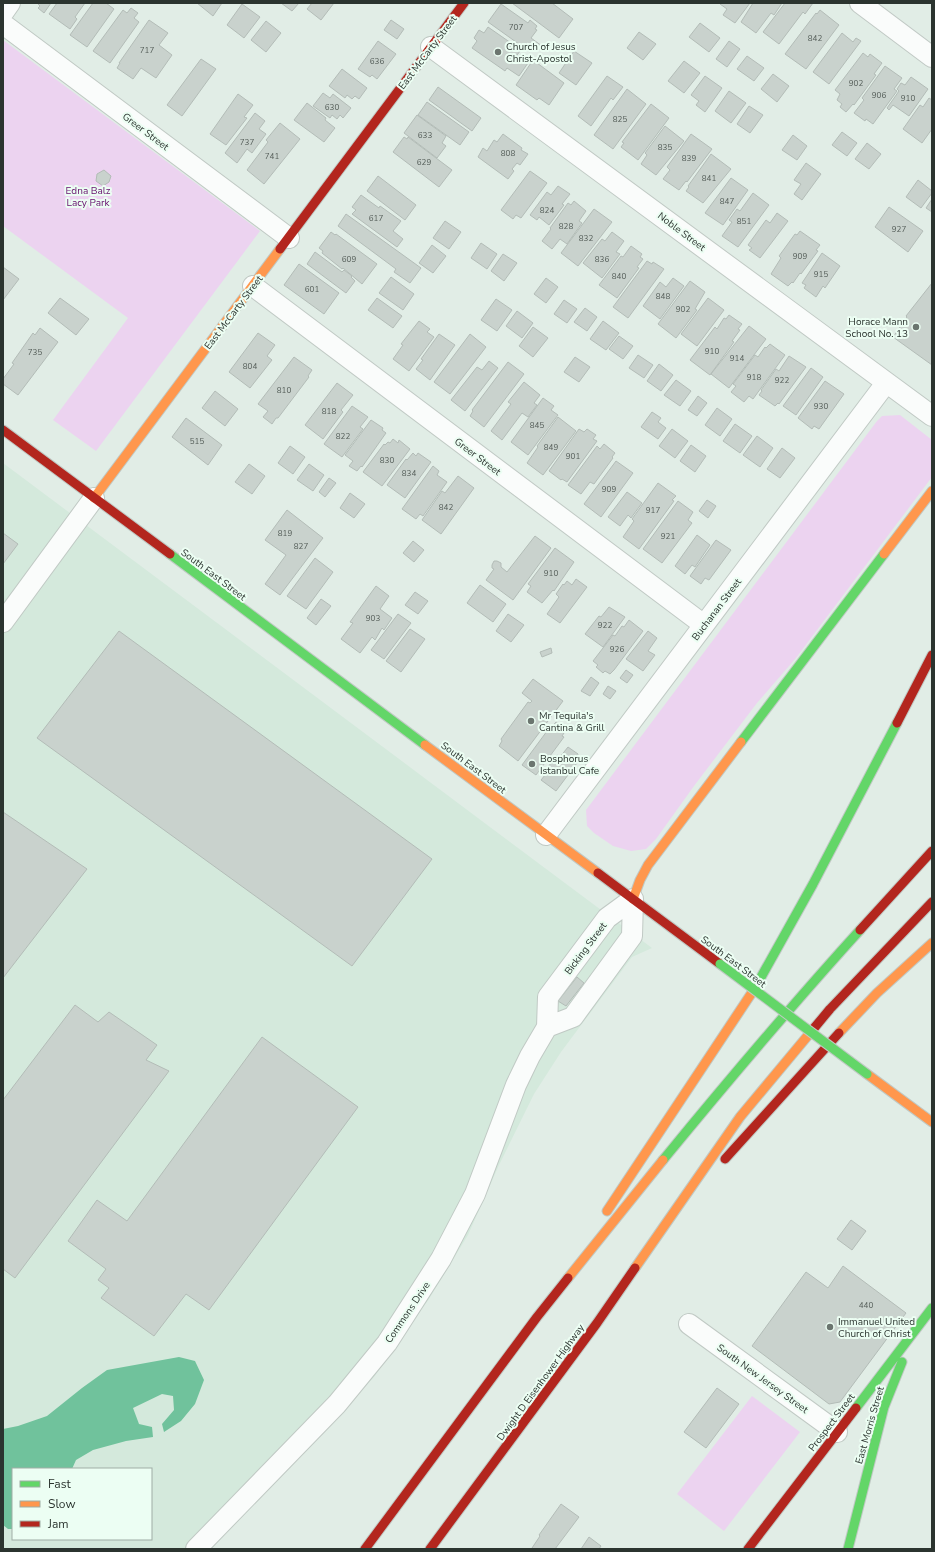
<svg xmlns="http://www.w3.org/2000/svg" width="935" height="1552" viewBox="0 0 935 1552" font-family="'Nunito Sans',sans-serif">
  <rect width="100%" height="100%" fill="#e1ede6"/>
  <path fill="#d4e9dc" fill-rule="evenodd" d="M 3,463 L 652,948 L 632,957 L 561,1052 L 534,1094 L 499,1165 L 468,1235 L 429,1299 L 374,1377 L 313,1443 L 211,1549 L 3,1549 ZM 13,1469 L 151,1469 L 151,1539 L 13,1539 Z"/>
  <path fill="#ecd3f0" d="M 3,40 L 260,231 L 96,451 L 53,420 L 128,318 L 3,226 Z
    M 900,415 L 932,440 L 932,477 L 796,658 L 757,703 L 694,786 L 656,839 L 646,849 L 631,851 L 613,846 L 594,833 L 587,826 L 586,810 L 877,421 L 882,416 Z
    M 752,1396 L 800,1432 L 724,1531 L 677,1494 Z"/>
  <path fill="#70c29c" d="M 179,1357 L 195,1361 L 204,1380 L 195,1404 L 181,1421 L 164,1432 L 162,1424 L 174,1410 L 173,1396 L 162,1394 L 133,1408 L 139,1424 L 152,1427 L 153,1437 L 126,1441 L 93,1450 L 76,1460 L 72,1469 L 13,1469 L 13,1529 L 8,1529 L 3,1525 L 3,1429 L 18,1426 L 47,1416 L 82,1388 L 107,1370 Z"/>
  <path fill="#c9d2cd" stroke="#b3bcb7" d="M 37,3 L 51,3 L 44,13 L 38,8 L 40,6 Z
    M 57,3 L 85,3 L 75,17 L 77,19 L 70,29 L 49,14 Z
    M 93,3 L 106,3 L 114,9 L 87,47 L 70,35 Z
    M 197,3 L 222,3 L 213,16 Z
    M 281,3 L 299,3 L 292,11 Z
    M 312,3 L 334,3 L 321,20 L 307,9 Z
    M 512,3 L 552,3 L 573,19 L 559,38 Z
    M 721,3 L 750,3 L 735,23 L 723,15 L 727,9 L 720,4 Z
    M 753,3 L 782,3 L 774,15 L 771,13 L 756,33 L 741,22 Z
    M 785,3 L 813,3 L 805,14 L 803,12 L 779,44 L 763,32 Z
    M 242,4 L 260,17 L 244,38 L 227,25 Z
    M 501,4 L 528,23 L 530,20 L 537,26 L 535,29 L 537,30 L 531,38 L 542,46 L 538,51 L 533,48 L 530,52 L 488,22 Z
    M 131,8 L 138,13 L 134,18 L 139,22 L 110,63 L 93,51 L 123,10 L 127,13 Z
    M 820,10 L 839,25 L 806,69 L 785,54 L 816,13 L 817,14 Z
    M 149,20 L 168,33 L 159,45 L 172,55 L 156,78 L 141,68 L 133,79 L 117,68 L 120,63 L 119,63 Z
    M 391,20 L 404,29 L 397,39 L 384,30 Z
    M 266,21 L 281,33 L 266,52 L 251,40 Z
    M 700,23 L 720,38 L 709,52 L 689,37 Z
    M 488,27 L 521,50 L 517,55 L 528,63 L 519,76 L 507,68 L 505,71 L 472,48 L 477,41 L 474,38 L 479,30 L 484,33 Z
    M 639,32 L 656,44 L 643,60 L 627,48 Z
    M 842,33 L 853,42 L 856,38 L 861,41 L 829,84 L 813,72 Z
    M 378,41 L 396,54 L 377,79 L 372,75 L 370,77 L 358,69 Z
    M 729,41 L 740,49 L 727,67 L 716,59 Z
    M 574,51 L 592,63 L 576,85 L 559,73 Z
    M 863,53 L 868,57 L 870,54 L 882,63 L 874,74 L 876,75 L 854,105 L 853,104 L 846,112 L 840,107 L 842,104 L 837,100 L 840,94 L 835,90 Z
    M 747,56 L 764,68 L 754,81 L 737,69 Z
    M 201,59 L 216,69 L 182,116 L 167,105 Z
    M 533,60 L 564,83 L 549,105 L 539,98 L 537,100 L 516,85 Z
    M 684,61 L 700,73 L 684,93 L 668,81 Z
    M 885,66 L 902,78 L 894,89 L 897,91 L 873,124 L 866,119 L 865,121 L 854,113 L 864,100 L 862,98 Z
    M 342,69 L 367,88 L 359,99 L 355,96 L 352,99 L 347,95 L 345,98 L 329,86 Z
    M 773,74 L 789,86 L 777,102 L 761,89 Z
    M 607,76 L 623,87 L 613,100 L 611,98 L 591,126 L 578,116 Z
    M 705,76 L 722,88 L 705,112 L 696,105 L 699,101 L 691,95 Z
    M 911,77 L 928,89 L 909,116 L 893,105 L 889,110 L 887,108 L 899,91 L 897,89 L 901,83 L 905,85 Z
    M 438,87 L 481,118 L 472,131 L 429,100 Z
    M 627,89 L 646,104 L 613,149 L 594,135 Z
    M 729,91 L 746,103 L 731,123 L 715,111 Z
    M 323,93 L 330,98 L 333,94 L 351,108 L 343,118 L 340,115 L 337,119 L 332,115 L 330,118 L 313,106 Z
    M 238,94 L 253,105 L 244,117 L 247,118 L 226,145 L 210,134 Z
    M 929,98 L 932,100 L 932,129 L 922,143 L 903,129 L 920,105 L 923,107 Z
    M 427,102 L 469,132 L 460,145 L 418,115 Z
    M 307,103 L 326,118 L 325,120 L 335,128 L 324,142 L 294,120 Z
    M 651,104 L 669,118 L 638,160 L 621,147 L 624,143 L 622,142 Z
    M 749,106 L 763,115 L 750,133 L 737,124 Z
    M 255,113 L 265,121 L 259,129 L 266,134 L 252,153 L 247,149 L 237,163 L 225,153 Z
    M 417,115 L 446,136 L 442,143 L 446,146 L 437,158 L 404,133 Z
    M 280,123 L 300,139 L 264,184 L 247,170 L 268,142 L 266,140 Z
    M 665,126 L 684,141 L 656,175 L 641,164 L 647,155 L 645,153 Z
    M 842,132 L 857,143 L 847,156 L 832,145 Z
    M 503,134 L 522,148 L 521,150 L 528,154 L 520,165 L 517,163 L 512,169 L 514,171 L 508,179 L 478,157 L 483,148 L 487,151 L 494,140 L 497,142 Z
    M 691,134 L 712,149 L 687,182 L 686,181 L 679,190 L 663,179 L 670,170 L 667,167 Z
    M 793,135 L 807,146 L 797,160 L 782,150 Z
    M 404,137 L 407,139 L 408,137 L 452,170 L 439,187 L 393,152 Z
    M 867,143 L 881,154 L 869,169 L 855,159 Z
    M 711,154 L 731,169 L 703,203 L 686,191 L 689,187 L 688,186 Z
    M 806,163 L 821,174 L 802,200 L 794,194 L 801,184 L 794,180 Z
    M 104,170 L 111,176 L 109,182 L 103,186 L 96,181 L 97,174 Z
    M 530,171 L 547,183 L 521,218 L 516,215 L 513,219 L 501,210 Z
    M 378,176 L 416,205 L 405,220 L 367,191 Z
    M 731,178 L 748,190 L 723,225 L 705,213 Z
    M 918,180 L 932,191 L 932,193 L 921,208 L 906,197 Z
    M 558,186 L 570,194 L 562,204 L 564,205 L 549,225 L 539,217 L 537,220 L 530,215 L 547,192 L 551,195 Z
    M 753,193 L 769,205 L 738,247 L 722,236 L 732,222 L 729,220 L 737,209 L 740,211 Z
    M 361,195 L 379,208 L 380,206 L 401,221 L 393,231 L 403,239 L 397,247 L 352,214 L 356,210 L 352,207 Z
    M 932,199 L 932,212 L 926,208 Z
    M 574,201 L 586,211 L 579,221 L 582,223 L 567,244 L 560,239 L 552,249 L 542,241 L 551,229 L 550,228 L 568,203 L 571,205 Z
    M 889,207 L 923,231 L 908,252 L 875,227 Z
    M 594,209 L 612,222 L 578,266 L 561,253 Z
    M 777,213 L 788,221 L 760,258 L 749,250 L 752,248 L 748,245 L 766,220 L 770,223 Z
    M 346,214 L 421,268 L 410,283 L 394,272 L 396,269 L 338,226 Z
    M 445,221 L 461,232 L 449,249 L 433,238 Z
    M 800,231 L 820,245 L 816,250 L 818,251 L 801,274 L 800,273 L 793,283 L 792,282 L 788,286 L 771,274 L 781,258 L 779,256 L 795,234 L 797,235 Z
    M 331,232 L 335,235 L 336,234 L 377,264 L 362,284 L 343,268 L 342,269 L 322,253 L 323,251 L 319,248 Z
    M 612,232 L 624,241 L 616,252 L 620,254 L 602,278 L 583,263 L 602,239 L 605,241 Z
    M 481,243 L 497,254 L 487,269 L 471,258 Z
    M 432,245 L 446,256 L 433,273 L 419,263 Z
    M 631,246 L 642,254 L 640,257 L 643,259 L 637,267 L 639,268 L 617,298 L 599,285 L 621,256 L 623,257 Z
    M 315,252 L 342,272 L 344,270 L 352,276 L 351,277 L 355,281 L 346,293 L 307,264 Z
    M 822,253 L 840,266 L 825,288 L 823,286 L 816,297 L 804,288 L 806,285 L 802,283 Z
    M 503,254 L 517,263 L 504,281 L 491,271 Z
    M 647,261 L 652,264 L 653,262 L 664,269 L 628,318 L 613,307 Z
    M 299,264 L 339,293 L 324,314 L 284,285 Z
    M 3,267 L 19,279 L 3,300 Z
    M 391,277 L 414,294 L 403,310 L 379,293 Z
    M 546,278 L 558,287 L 546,303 L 534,294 Z
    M 673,278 L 684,286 L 660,319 L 643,306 L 660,282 L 666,287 Z
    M 690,281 L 705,292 L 695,309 L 697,310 L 676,338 L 658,324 Z
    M 932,283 L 932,365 L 893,337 L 907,317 L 906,316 Z
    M 60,298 L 89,319 L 76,335 L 48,313 Z
    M 377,298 L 402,316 L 393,328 L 368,310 Z
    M 708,298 L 724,310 L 697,346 L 681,334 Z
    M 496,299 L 512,310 L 497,331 L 481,320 Z
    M 564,300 L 577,309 L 567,323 L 554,314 Z
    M 585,308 L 597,317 L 587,331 L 574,322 Z
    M 517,311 L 533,323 L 522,338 L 506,326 Z
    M 729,315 L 742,324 L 738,329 L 740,330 L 732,341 L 734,342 L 710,375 L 690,360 L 715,327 L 717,329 L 724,318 L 726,319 Z
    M 419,321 L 430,329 L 427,332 L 434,337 L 409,371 L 393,359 L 403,345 L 401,344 Z
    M 603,321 L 619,333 L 606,350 L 590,339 Z
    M 749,326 L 766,339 L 729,388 L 711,374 Z
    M 533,327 L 548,338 L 533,357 L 519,346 Z
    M 40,328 L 58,342 L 18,395 L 3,384 L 3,379 L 14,364 L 12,363 L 33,333 L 35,335 Z
    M 258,333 L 275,345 L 267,356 L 272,360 L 250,388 L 229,372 Z
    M 439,334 L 455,345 L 430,380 L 416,369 L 423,360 L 421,359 Z
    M 470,334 L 486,347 L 450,394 L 434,382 Z
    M 619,336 L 633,346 L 623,359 L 609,349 Z
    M 770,344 L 785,355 L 753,399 L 749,396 L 744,402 L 731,392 L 736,386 L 733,384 L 755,355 L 758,357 L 765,347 L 766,348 Z
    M 638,355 L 653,365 L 644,378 L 629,368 Z
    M 789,356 L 806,367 L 779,404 L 778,403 L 775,406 L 759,395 L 762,391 L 761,390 L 776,369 L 779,371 Z
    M 294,357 L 312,370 L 308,376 L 309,377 L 278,418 L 276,418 L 272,424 L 263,417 L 268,411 L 258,404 Z
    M 575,357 L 590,367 L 579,382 L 564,372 Z
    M 489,361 L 498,368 L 465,411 L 451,400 L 477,367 L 482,370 Z
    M 508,362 L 524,374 L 484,427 L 470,416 L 473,411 L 472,410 Z
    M 659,364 L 673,375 L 661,391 L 647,381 Z
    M 811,368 L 823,377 L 796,415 L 783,406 Z
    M 676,380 L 691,391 L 680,406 L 664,395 Z
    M 825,381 L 844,394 L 819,429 L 814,426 L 812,429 L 798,418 Z
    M 524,382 L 540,395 L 534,403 L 537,405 L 528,417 L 522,413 L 502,440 L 491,431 L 511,404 L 508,402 Z
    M 337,383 L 353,395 L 341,410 L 343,412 L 323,439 L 305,425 Z
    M 215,391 L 238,409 L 225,426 L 202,408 Z
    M 698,396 L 707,403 L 697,416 L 688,410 Z
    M 543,398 L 554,406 L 551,410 L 558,415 L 528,455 L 511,442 Z
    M 352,406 L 368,417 L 360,427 L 363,429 L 342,457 L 324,444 Z
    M 717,408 L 732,419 L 720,436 L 705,425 Z
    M 652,412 L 661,418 L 658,422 L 666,428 L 658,439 L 641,427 Z
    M 558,417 L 576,431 L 543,475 L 527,463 L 538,447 L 537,446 Z
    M 186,418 L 222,445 L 208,465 L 172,437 Z
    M 371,420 L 383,428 L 382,430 L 386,433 L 362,467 L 361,466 L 357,471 L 349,466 L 353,461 L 345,455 Z
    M 735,424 L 752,436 L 740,453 L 723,441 Z
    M 579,429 L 584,432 L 587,429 L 596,435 L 593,439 L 597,441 L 567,482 L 562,479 L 561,480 L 549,471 Z
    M 672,429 L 688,441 L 675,458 L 659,446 Z
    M 757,436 L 773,448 L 760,467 L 743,455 Z
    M 393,439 L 398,443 L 399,440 L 410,449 L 382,486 L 363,472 L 384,444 L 385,445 L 388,442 L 390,443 Z
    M 604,444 L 615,453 L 612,457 L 613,458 L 594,484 L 590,482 L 581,494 L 568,485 L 597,446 L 600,449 Z
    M 691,445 L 706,456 L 695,472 L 680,461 Z
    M 290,446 L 305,457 L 293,474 L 278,463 Z
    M 782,448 L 795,458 L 780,478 L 767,469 Z
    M 413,453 L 416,456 L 418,453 L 431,462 L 405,498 L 387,485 L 406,459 L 407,460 Z
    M 616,461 L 633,473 L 601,517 L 584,504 Z
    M 249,464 L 265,476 L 252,494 L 235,482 Z
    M 309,464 L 324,475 L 313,491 L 297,480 Z
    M 433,466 L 439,471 L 437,475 L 447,482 L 423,516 L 420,514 L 416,519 L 402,509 Z
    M 458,476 L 474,488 L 441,534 L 422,520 L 442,491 L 445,493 Z
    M 329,478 L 336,483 L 325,497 L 319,492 Z
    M 658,483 L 676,496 L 672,500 L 674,501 L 639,549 L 623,537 L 634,521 L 632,519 Z
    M 627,492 L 642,503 L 631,518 L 628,515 L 620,526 L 608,517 Z
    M 350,493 L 365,504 L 354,518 L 340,508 Z
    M 707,500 L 716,506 L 708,518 L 699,511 Z
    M 678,501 L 693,512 L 688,520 L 692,523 L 662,563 L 643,549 Z
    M 287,510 L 323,538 L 280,595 L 265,584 L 286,555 L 265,540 Z
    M 3,533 L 18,544 L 3,564 Z
    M 697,535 L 710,545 L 695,567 L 692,565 L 685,574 L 675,566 Z
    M 535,536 L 551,548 L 513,600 L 486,580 L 494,569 L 492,568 L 492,565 L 494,561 L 497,561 L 501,563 L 501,567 L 507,572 Z
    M 716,540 L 731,550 L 709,580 L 705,578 L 701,584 L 690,576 Z
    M 413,541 L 424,550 L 414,562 L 403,553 Z
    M 555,548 L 574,562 L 554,591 L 553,590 L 542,603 L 527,592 L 531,586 L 528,584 Z
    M 315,558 L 333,572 L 306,609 L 287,596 Z
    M 576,579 L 587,587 L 560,623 L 547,614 L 559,597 L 556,594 L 563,584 L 564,585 L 567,581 L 572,585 Z
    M 480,585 L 506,604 L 493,622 L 467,603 Z
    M 376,586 L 389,596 L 380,609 L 392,618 L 384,630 L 382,628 L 375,640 L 372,637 L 360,653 L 341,639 L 353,623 L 350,622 Z
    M 415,592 L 428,601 L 418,614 L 405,605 Z
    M 321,599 L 331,606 L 316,625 L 307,618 Z
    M 609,607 L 625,617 L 603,647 L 585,634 L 599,616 L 601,617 Z
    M 398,614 L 411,623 L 384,659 L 371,650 Z
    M 508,614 L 524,625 L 511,642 L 496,631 Z
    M 629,620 L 643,631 L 614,670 L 610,674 L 605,671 L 603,673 L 596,667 L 598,665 L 593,661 L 613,635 L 615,636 L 622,626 L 624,627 Z
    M 410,629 L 425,639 L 401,672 L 386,661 Z
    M 119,631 L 432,859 L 352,966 L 37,738 Z
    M 648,631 L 657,638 L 648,651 L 655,655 L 643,671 L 626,659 Z
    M 551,648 L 552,653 L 542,657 L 540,652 Z
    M 626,670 L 633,675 L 627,683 L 620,678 Z
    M 591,677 L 599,683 L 590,696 L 581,691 Z
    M 533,679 L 563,701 L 518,761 L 499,746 L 502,741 L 501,739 L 528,702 L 530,703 L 532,701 L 522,693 Z
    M 608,686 L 616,691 L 610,699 L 603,694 Z
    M 556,722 L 566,730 L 562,736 L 564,737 L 536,775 L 522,765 L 550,727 L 551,728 Z
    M 568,747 L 578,754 L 577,757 L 580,759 L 556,791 L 541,780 L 550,769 L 548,767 L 557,755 L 560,757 Z
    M 3,812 L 87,869 L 3,978 Z
    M 577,977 L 584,983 L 566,1006 L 558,1001 Z
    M 75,1005 L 98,1022 L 109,1012 L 157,1045 L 146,1060 L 169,1071 L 15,1278 L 3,1269 L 3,1100 Z
    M 262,1037 L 358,1107 L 209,1310 L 186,1294 L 154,1336 L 101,1298 L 109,1288 L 98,1280 L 106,1269 L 68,1241 L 97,1200 L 127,1221 Z
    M 851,1220 L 866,1231 L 852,1250 L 837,1239 Z
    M 843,1266 L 906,1313 L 840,1402 L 829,1404 L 752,1346 L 806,1272 L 828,1288 Z
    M 717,1388 L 739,1404 L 706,1448 L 684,1432 Z
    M 561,1504 L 579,1517 L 555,1549 L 534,1549 L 532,1548 L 540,1536 L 539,1535 Z
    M 589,1537 L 601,1546 L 599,1549 L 581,1549 Z"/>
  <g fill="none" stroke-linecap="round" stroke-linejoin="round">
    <defs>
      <path id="street" d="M 860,3 L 932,57
        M 3,13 L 10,3
        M 3,24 L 289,238
        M 431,47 L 932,416
        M 253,286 L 704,625
        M 3,622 L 94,498
        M 546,835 L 886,383
        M 547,1027 L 573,1017 L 632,936 L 633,899
        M 689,1324 L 837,1432
        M 196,1549 L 337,1404 L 387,1343 L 441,1259 L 475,1194 L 516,1085 L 530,1056 L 547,1027 L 548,997 L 607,918 L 633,899"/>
      <path id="fast" d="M 170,554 L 425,745
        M 741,742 L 884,554
        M 755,988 L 813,884 L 897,723
        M 663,1160 C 727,1082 792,1005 860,930
        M 856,1408 L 932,1308
        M 848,1549 L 884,1407 L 902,1362"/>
      <path id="slow" d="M 94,498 L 280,249
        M 884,554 L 932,491
        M 425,745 L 598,873
        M 633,899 L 640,880 L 648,865 L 741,742
        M 839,1033 L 877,993 L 932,943
        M 867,1074 L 932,1122
        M 607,1211 L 755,988
        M 635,1268 L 740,1117 L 815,1027
        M 568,1278 L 663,1160"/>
      <path id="jam" d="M 280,249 L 464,3
        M 3,430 L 170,554
        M 897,723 L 932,655
        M 598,873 L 720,964
        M 860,930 L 932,851
        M 815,1027 L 830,1009 L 932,902
        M 725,1159 L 839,1033
        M 365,1549 L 537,1317 L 568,1278
        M 430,1549 L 597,1323 L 635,1268
        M 748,1549 L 856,1408"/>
    </defs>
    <use href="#street" stroke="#c0c9c4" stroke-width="22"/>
    <use href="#fast" stroke="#c0c9c4" stroke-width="11"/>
    <use href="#slow" stroke="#c0c9c4" stroke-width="11"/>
    <use href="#jam" stroke="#c0c9c4" stroke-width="11"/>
    <use href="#street" stroke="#fafcfb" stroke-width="20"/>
    <use href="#fast" stroke="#63d668" stroke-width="9"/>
    <use href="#slow" stroke="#ff974d" stroke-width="9"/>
    <use href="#jam" stroke="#b3261e" stroke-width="9"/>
    <defs>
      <path id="fast-bridge" d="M 720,964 L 867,1074"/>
    </defs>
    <use href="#fast-bridge" stroke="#c0c9c4" stroke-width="11" stroke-linecap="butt"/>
    <use href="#fast-bridge" stroke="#63d668" stroke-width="9"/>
  </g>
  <g fill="#6b756f" stroke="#ecfef3" stroke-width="1.5">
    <circle cx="498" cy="52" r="4"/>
    <circle cx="916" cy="327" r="4"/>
    <circle cx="531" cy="721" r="4"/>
    <circle cx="532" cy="764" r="4"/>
    <circle cx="830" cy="1327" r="4"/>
  </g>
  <g text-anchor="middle" stroke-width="4" stroke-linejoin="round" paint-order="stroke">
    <g font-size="8" fill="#545d58">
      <text x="516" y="30">707</text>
      <text x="815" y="41">842</text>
      <text x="147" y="53">717</text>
      <text x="377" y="64">636</text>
      <text x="856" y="86">902</text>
      <text x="879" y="98">906</text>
      <text x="908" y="101">910</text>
      <text x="332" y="110">630</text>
      <text x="620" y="122">825</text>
      <text x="425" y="138">633</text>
      <text x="247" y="145">737</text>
      <text x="665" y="150">835</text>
      <text x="508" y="156">808</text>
      <text x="272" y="159">741</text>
      <text x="689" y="161">839</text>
      <text x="424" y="165">629</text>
      <text x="709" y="181">841</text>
      <text x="727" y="204">847</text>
      <text x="547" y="213">824</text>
      <text x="376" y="221">617</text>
      <text x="744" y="224">851</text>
      <text x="566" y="229">828</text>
      <text x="899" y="232">927</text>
      <text x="586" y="241">832</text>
      <text x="800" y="259">909</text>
      <text x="349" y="262">609</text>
      <text x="602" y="262">836</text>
      <text x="821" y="277">915</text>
      <text x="619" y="279">840</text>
      <text x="312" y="292">601</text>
      <text x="663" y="299">848</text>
      <text x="683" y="312">902</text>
      <text x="712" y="354">910</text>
      <text x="35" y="355">735</text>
      <text x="737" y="361">914</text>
      <text x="250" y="369">804</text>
      <text x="754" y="380">918</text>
      <text x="782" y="383">922</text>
      <text x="284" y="393">810</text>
      <text x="821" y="409">930</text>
      <text x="329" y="414">818</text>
      <text x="537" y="428">845</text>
      <text x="343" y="439">822</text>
      <text x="197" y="444">515</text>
      <text x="551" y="450">849</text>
      <text x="573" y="459">901</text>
      <text x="387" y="463">830</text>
      <text x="409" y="476">834</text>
      <text x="609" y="492">909</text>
      <text x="446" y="510">842</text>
      <text x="653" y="513">917</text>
      <text x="285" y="536">819</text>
      <text x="668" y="539">921</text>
      <text x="301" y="549">827</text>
      <text x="551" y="576">910</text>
      <text x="373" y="621">903</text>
      <text x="605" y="628">922</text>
      <text x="617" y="652">926</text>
      <text x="866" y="1308">440</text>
    </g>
    <g font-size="10" fill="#2b342f" stroke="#ecfef3" text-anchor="start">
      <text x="506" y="50">Church of Jesus<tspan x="506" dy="12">Christ-Apostol</tspan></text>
      <text x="908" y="325" text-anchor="end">Horace Mann<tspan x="908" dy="12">School No. 13</tspan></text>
      <text x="539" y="719">Mr Tequila's<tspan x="539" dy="12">Cantina &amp; Grill</tspan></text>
      <text x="540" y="762">Bosphorus<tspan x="540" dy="12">Istanbul Cafe</tspan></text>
      <text x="838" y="1325">Immanuel United<tspan x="838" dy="12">Church of Christ</tspan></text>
    </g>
    <g font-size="10" fill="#2b342f" stroke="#ecfef3">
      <text transform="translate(427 52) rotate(-53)" y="4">East McCarty Street</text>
      <text transform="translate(146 131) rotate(37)" y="4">Greer Street</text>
      <text transform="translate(682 231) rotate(37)" y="4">Noble Street</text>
      <text transform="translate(233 312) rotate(-53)" y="4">East McCarty Street</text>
      <text transform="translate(478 456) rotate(37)" y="4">Greer Street</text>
      <text transform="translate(214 574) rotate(37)" y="4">South East Street</text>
      <text transform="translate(716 609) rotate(-53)" y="4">Buchanan Street</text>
      <text transform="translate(474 767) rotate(37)" y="4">South East Street</text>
      <text transform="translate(585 948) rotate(-53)" y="4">Bicking Street</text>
      <text transform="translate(734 961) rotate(37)" y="4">South East Street</text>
      <text transform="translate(407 1312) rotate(-56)" y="4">Commons Drive</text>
      <text transform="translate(763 1378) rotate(36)" y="4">South New Jersey Street</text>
      <text transform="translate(540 1382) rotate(-54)" y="4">Dwight D Eisenhower Highway</text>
      <text transform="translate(831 1422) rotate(-53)" y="4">Prospect Street</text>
      <text transform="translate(869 1425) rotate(-74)" y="4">East Morris Street</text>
    </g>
    <g font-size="10" fill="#650d6c" stroke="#ecfef3">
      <text x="88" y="194">Edna Balz<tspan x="88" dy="12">Lacy Park</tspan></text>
    </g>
  </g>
  <rect width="935" height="1552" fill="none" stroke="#2b342f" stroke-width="8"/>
  <rect x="12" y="1468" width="140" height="72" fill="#ecfef3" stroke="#9fada5"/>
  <rect x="20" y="1481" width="20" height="6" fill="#63d668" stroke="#9fada5"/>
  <text x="48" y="1488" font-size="12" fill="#2b342f">Fast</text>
  <rect x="20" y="1501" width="20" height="6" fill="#ff974d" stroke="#9fada5"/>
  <text x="48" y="1508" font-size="12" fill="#2b342f">Slow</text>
  <rect x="20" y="1521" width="20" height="6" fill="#b3261e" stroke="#9fada5"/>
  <text x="48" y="1528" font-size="12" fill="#2b342f">Jam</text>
</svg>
